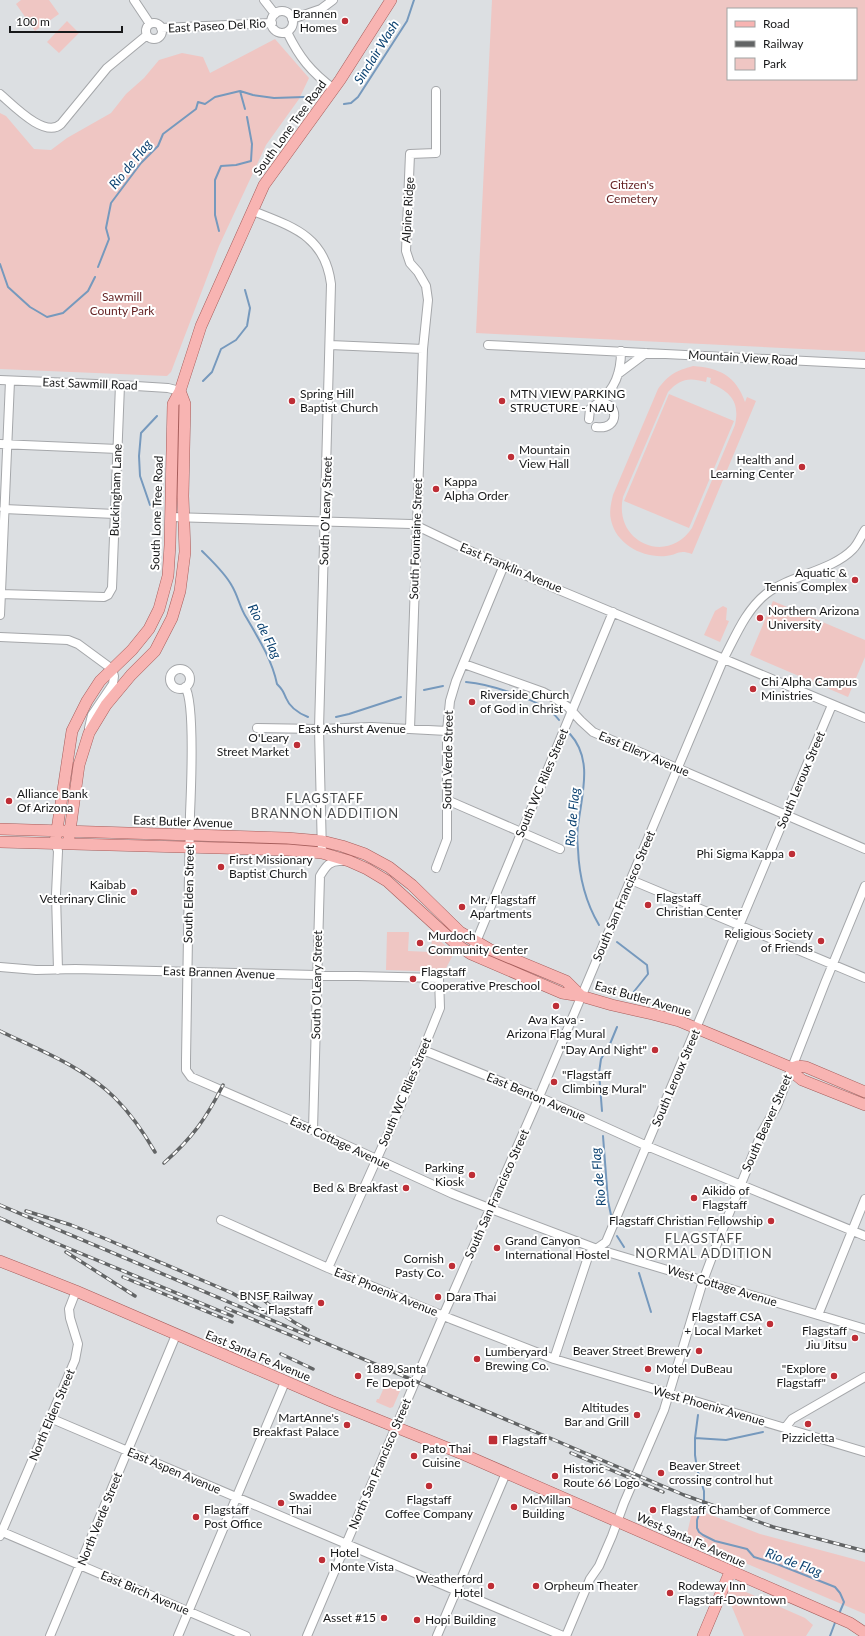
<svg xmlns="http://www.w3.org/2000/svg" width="865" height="1636" viewBox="0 0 865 1636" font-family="Lato,sans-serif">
  <rect width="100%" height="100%" fill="#dcdfe2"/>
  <path fill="#efc6c3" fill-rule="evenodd" d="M 21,0 L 49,0 L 59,14 L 35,31 L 16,4 Z
    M 492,0 L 865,0 L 865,352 L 476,333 ZM 728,9 L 856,9 L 856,79 L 728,79 Z
    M 67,21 L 79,33 L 59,53 L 47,42 Z
    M 275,39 L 309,78 L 299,99 L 266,145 L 219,246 L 171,372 L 167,376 L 0,369 L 0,113 L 6,116 L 34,149 L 51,150 L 67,138 L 111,113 L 126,94 L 144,78 L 159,60 L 182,53 L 203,57 L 210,73 Z
    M 693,366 C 720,368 736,376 745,402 L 747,397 L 756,401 L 692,554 C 678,549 678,555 666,556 C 642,558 616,544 611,520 C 609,512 611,503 613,495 L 658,389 C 669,374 676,371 693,366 ZM 707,377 L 711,378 L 710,383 C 731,392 740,402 735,425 L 692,528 C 667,566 613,542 623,497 L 668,392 C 680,379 688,377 706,382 Z
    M 669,394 L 734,421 L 689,528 L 624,501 Z
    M 773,601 L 865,640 L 865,657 L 848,697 L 750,655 Z
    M 723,606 L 727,608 L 726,620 L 729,621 L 720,642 L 704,635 L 715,611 Z
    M 387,932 L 409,932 L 408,951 L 431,952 L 432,934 L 454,953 L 444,972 L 386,970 Z
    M 385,1385 L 400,1391 L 393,1407 L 390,1408 L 376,1402 L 377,1399 L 379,1399 Z
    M 693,1508 L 760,1534 L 865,1562 L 865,1614 L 686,1538 Z
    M 737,1588 L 805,1618 L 813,1625 L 806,1636 L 744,1636 L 727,1595 L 729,1592 Z"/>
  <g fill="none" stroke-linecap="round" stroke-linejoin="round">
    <path stroke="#7699bd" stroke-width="2" d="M 240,91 L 245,109
      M 344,104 L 351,103 L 358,97 L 407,21 L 414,0
      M 219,231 L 215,215 L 215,180 L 221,166 L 236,165 L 251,161 L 252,144 L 247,117
      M 0,264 L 8,287 L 30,307 L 47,317 L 63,313 L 88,291 L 95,277
      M 98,267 L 109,239 L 106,228 L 111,203 L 141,163 L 158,146 L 163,134 L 196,109 L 198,102 L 205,104 L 215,97 L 240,91 L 253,95 L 274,98 L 304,97
      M 203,381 L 212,372 L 221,349 L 236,340 L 247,326 L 250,308 L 245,290
      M 150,505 L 140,476 L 139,456 L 141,433 L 157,416
      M 202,551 C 213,562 225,573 232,586 C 238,596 240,608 246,617 C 259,639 272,660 277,684 C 282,689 283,691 286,698 C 290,708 298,713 308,717
      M 466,682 C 490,684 546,701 559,720
      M 424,690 L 443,686
      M 336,717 L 349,714 L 401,697
      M 570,734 C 592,758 583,790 579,819 C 577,828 577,840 578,849 C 579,875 586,903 599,925
      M 617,942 L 647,965 L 648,974 L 632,994
      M 602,1111 L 599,1073 L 601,1059 L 610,1044 L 617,1027
      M 603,1136 L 608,1201 L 611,1215
      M 617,1236 L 624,1247
      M 639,1273 L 651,1312
      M 698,1415 L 695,1438 L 695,1455 L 697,1469 L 704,1491 L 704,1501 L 697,1520 L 697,1528 L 699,1532 L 703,1535 L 715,1541 L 747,1549 L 754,1557 L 777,1564 L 835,1587 L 840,1593 L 844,1602 L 839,1614
      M 695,1438 L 726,1440 L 763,1432
      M 830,1636 L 836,1620"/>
    <defs>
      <path id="minor" d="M 134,0 L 150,24
        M 264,0 L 275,14
        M271 22a11 11 0 1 1 22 0a11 11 0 1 1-22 0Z
        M 292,19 L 321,9 L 333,0
        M146 31a8 8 0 1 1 16 0a8 8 0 1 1-16 0Z
        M 161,28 L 272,23
        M 287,32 C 299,57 311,72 334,89
        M 0,94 C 13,105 45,139 61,124 L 107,68 L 147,35
        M 253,211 C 293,227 325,236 331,284 L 319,729 L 322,853
        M 330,345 L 423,349
        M 488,345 L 865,364
        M 618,374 L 646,353
        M 0,380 L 120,385 L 168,388 L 180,391
        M 598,403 C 615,389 621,373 621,351
        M 589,419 L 590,409 L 598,403 C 619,400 621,431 596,427
        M 0,444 L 118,449
        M 4,509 L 115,514
        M 171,517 L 411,524 L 417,526 L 461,547 L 559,590 L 865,718
        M 0,594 L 104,597 L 108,595 L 112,588 L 120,385
        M 0,615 L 10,381
        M 0,637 L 68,640 L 78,644 L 112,669 L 114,676 L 113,684 L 92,715 L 89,728
        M 464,664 L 543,692 L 556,699 L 568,707 L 581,721 L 593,732 L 865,849
        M170 679a10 10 0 1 1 20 0a10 10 0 1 1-20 0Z
        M 185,687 C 195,701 191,791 190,814 C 189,896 188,978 186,1060 L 186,1070 L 191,1077 L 313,1130 L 453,1194 L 499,1212 L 597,1249 L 865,1329
        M 257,728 L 319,729 L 372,727 L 447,731
        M 410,729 L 423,349 L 428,300 L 426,286 L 418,272 L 410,263 L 406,251 L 410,154 L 436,153 L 436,91
        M 447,800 L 560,849
        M 55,843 L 58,851 L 56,894 L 58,970
        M 436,868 L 447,839 L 447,731 L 450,701 L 456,681 L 504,565
        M 631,880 L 865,978
        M 471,954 L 613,612
        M 0,967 L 36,970 L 75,969 L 439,978 L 440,1008 L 400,1107 L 328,1268
        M 423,1050 L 539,1097 L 647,1146 L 865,1236
        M 313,1130 L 320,876 C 326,866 330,860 342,861
        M 221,1220 L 328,1268 L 451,1319 L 554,1359 L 865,1452
        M 818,1315 L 865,1199
        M 554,1359 L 589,1254 L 606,1242 L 832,705
        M 50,1418 L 563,1636
        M 785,1428 L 792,1419 L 865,1377
        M 0,1531 L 246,1636
        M 0,1536 L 75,1360 L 78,1344 L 70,1318 L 69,1309 L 76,1291
        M 50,1636 L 176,1335
        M 178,1636 L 285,1382
        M 307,1636 L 443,1316 L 539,1097 L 724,658 C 736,635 746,610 766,594 C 790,575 832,571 853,549 C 858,544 861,536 865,530
        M 437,1636 L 506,1473
        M 566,1636 L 590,1579 L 599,1566 L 612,1536 L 624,1503 L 664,1410 L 703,1281 L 718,1241 L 762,1132 L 777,1106 L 825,983 L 865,886"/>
      <path id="major" d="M 0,829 L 287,838 L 322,841 L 342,846 L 365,854 L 389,867 L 412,885 L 460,932 L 489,949 L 566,981 L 581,996
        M 69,838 L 79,765 L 89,733 L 106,705 L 131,675 L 155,651 L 172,618 L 180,591 L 185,552 L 183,496 L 185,404 L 180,391
        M 0,842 L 288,850 L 322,853 L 349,861 L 367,869 L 387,881 L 456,944 L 471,954 L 562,993 L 581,996 L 612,1005 L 652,1014 L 679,1021 L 792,1068 L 796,1075 L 802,1080 L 865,1105
        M 55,843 L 72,731 L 87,701 L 100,681 L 132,650 L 149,629 L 159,609 L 168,576 L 170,545 L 173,404 L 180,391 L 201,326 L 264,185 L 340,80 L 391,0
        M 792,1068 L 798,1066 L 806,1067 L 865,1092
        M 0,1261 L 76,1291 L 331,1401 L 465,1455 L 850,1623 L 865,1633
        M 703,1636 L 730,1572"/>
    </defs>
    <use href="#minor" stroke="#a5a7aa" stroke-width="10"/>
    <use href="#major" stroke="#a65d5b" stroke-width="12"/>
    <use href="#minor" stroke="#fff" stroke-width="8"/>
    <use href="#major" stroke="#f8b4b2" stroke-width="11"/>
    <defs>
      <path id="rail" d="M 0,1031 C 39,1050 84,1067 115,1098 C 131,1114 144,1133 155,1152
        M 164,1163 C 192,1138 206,1119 223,1085
        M 0,1205 L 684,1495 L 773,1527 L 865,1551
        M 26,1211 L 71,1225 L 106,1239 L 232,1293 L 269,1314
        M 0,1218 L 58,1244 L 232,1316
        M 66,1252 L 135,1296
        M 123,1277 L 232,1322
        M 258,1295 C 273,1309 289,1320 308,1330
        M 226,1308 L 309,1343
        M 281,1354 L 313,1369
        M 571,1453 L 663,1492"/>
    </defs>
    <use href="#rail" stroke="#626465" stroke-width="3.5"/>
    <use href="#rail" stroke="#fff" stroke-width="2" stroke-dasharray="6" stroke-linecap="butt"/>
  </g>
  <g fill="#be2e36" stroke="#fff" stroke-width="1.5">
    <circle cx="345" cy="21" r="4"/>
    <circle cx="292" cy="401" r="4"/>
    <circle cx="502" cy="401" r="4"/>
    <circle cx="511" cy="457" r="4"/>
    <circle cx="802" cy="467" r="4"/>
    <circle cx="436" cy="489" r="4"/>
    <circle cx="855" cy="580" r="4"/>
    <circle cx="760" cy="618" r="4"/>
    <circle cx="753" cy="689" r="4"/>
    <circle cx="472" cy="702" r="4"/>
    <circle cx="297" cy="745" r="4"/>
    <circle cx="9" cy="801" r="4"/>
    <circle cx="792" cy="854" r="4"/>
    <circle cx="221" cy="867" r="4"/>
    <circle cx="134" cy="892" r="4"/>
    <circle cx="648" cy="905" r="4"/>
    <circle cx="462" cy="907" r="4"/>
    <circle cx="821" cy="941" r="4"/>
    <circle cx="420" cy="943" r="4"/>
    <circle cx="413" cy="979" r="4"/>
    <circle cx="556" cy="1006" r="4"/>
    <circle cx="655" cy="1050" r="4"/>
    <circle cx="554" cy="1082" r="4"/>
    <circle cx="472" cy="1175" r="4"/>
    <circle cx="406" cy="1188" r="4"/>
    <circle cx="694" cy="1198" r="4"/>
    <circle cx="771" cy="1221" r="4"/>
    <circle cx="497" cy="1248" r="4"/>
    <circle cx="452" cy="1266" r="4"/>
    <circle cx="438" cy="1297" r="4"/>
    <circle cx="321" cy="1303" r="4"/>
    <circle cx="770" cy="1324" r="4"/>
    <circle cx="855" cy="1338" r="4"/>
    <circle cx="699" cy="1351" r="4"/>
    <circle cx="477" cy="1359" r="4"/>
    <circle cx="648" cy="1369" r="4"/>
    <circle cx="358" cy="1376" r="4"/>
    <circle cx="834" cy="1376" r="4"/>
    <circle cx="637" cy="1415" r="4"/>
    <circle cx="808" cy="1424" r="4"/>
    <circle cx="347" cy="1425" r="4"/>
    <rect x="488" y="1435" width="10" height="10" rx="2"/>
    <circle cx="414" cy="1456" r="4"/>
    <circle cx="661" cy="1473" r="4"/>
    <circle cx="555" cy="1476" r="4"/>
    <circle cx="429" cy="1486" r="4"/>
    <circle cx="281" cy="1503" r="4"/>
    <circle cx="514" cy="1507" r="4"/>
    <circle cx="653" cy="1510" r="4"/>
    <circle cx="196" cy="1517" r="4"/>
    <circle cx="322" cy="1560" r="4"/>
    <circle cx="491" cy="1586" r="4"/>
    <circle cx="536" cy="1586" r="4"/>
    <circle cx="670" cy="1593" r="4"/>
    <circle cx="384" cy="1618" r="4"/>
    <circle cx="417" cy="1620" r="4"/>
  </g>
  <g text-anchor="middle" stroke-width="4" stroke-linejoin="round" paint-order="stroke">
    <g font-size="12" fill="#171819" stroke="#fff" text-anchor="start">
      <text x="337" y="18" text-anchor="end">Brannen<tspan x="337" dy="14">Homes</tspan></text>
      <text x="300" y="398">Spring Hill<tspan x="300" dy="14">Baptist Church</tspan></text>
      <text x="510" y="398">MTN VIEW PARKING<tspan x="510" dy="14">STRUCTURE - NAU</tspan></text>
      <text x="519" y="454">Mountain<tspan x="519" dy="14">View Hall</tspan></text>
      <text x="794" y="464" text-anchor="end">Health and<tspan x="794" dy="14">Learning Center</tspan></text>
      <text x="444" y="486">Kappa<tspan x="444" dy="14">Alpha Order</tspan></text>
      <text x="847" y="577" text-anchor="end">Aquatic &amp;<tspan x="847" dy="14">Tennis Complex</tspan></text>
      <text x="768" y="615">Northern Arizona<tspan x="768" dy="14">University</tspan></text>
      <text x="761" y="686">Chi Alpha Campus<tspan x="761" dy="14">Ministries</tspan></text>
      <text x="480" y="699">Riverside Church<tspan x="480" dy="14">of God in Christ</tspan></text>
      <text x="289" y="742" text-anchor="end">O'Leary<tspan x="289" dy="14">Street Market</tspan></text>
      <text x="17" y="798">Alliance Bank<tspan x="17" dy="14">Of Arizona</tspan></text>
      <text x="784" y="858" text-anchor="end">Phi Sigma Kappa</text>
      <text x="229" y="864">First Missionary<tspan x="229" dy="14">Baptist Church</tspan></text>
      <text x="126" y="889" text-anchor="end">Kaibab<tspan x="126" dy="14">Veterinary Clinic</tspan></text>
      <text x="656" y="902">Flagstaff<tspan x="656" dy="14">Christian Center</tspan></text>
      <text x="470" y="904">Mr. Flagstaff<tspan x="470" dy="14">Apartments</tspan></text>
      <text x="813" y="938" text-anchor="end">Religious Society<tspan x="813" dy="14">of Friends</tspan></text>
      <text x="428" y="940">Murdoch<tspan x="428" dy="14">Community Center</tspan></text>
      <text x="421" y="976">Flagstaff<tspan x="421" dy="14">Cooperative Preschool</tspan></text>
      <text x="556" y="1024" text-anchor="middle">Ava Kava -<tspan x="556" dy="14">Arizona Flag Mural</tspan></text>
      <text x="647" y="1054" text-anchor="end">"Day And Night"</text>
      <text x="562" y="1079">"Flagstaff<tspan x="562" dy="14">Climbing Mural"</tspan></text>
      <text x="464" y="1172" text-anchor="end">Parking<tspan x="464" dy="14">Kiosk</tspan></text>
      <text x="398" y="1192" text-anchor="end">Bed &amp; Breakfast</text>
      <text x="702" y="1195">Aikido of<tspan x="702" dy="14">Flagstaff</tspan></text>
      <text x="763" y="1225" text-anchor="end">Flagstaff Christian Fellowship</text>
      <text x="505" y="1245">Grand Canyon<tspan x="505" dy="14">International Hostel</tspan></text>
      <text x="444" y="1263" text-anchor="end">Cornish<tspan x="444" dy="14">Pasty Co.</tspan></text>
      <text x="313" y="1300" text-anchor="end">BNSF Railway<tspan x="313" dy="14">- Flagstaff</tspan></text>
      <text x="446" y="1301">Dara Thai</text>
      <text x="762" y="1321" text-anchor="end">Flagstaff CSA<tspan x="762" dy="14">+ Local Market</tspan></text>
      <text x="847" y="1335" text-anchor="end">Flagstaff<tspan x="847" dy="14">Jiu Jitsu</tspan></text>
      <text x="691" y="1355" text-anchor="end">Beaver Street Brewery</text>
      <text x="485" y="1356">Lumberyard<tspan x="485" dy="14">Brewing Co.</tspan></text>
      <text x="366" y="1373">1889 Santa<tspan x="366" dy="14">Fe Depot</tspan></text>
      <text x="656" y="1373">Motel DuBeau</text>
      <text x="826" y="1373" text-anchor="end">"Explore<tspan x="826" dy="14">Flagstaff"</tspan></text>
      <text x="629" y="1412" text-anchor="end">Altitudes<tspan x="629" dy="14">Bar and Grill</tspan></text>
      <text x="339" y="1422" text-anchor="end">MartAnne's<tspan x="339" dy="14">Breakfast Palace</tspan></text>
      <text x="808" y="1442" text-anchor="middle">Pizzicletta</text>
      <text x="502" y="1444">Flagstaff</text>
      <text x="422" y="1453">Pato Thai<tspan x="422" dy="14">Cuisine</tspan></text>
      <text x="669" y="1470">Beaver Street<tspan x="669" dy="14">crossing control hut</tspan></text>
      <text x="563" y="1473">Historic<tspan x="563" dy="14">Route 66 Logo</tspan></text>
      <text x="289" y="1500">Swaddee<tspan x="289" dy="14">Thai</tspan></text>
      <text x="429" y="1504" text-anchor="middle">Flagstaff<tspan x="429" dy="14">Coffee Company</tspan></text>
      <text x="522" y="1504">McMillan<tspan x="522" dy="14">Building</tspan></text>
      <text x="204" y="1514">Flagstaff<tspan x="204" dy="14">Post Office</tspan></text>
      <text x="661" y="1514">Flagstaff Chamber of Commerce</text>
      <text x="330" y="1557">Hotel<tspan x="330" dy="14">Monte Vista</tspan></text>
      <text x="483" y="1583" text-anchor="end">Weatherford<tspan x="483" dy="14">Hotel</tspan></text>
      <text x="544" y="1590">Orpheum Theater</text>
      <text x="678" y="1590">Rodeway Inn<tspan x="678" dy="14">Flagstaff-Downtown</tspan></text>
      <text x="376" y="1622" text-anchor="end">Asset #15</text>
      <text x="425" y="1624">Hopi Building</text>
    </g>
    <g font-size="12" fill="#171819" stroke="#fff">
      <text transform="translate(217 26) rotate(-3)" y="4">East Paseo Del Rio</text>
      <text transform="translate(290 128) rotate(-54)" y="4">South Lone Tree Road</text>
      <text transform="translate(408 210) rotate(-87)" y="4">Alpine Ridge</text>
      <text transform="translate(743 358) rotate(3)" y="4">Mountain View Road</text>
      <text transform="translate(90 384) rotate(2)" y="4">East Sawmill Road</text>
      <text transform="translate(116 490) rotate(-88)" y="4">Buckingham Lane</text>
      <text transform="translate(326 511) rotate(-88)" y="4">South O'Leary Street</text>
      <text transform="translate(157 513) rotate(-88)" y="4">South Lone Tree Road</text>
      <text transform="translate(416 539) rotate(-88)" y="4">South Fountaine Street</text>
      <text transform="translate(511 568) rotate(23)" y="4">East Franklin Avenue</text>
      <text x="352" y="733">East Ashurst Avenue</text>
      <text transform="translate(644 754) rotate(23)" y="4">East Ellery Avenue</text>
      <text transform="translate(448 760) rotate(-89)" y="4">South Verde Street</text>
      <text transform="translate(801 780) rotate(-67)" y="4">South Leroux Street</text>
      <text transform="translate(542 783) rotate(-67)" y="4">South WC Riles Street</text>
      <text transform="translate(183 822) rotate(2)" y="4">East Butler Avenue</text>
      <text transform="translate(189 894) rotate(-89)" y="4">South Elden Street</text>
      <text transform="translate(624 896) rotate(-67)" y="4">South San Francisco Street</text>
      <text transform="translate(219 973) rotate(2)" y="4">East Brannen Avenue</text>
      <text transform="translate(317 985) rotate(-89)" y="4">South O'Leary Street</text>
      <text transform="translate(643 999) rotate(16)" y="4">East Butler Avenue</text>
      <text transform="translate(676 1078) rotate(-67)" y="4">South Leroux Street</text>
      <text transform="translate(405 1092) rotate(-67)" y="4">South WC Riles Street</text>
      <text transform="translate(536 1097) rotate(23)" y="4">East Benton Avenue</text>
      <text transform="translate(767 1123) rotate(-66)" y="4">South Beaver Street</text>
      <text transform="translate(340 1143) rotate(25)" y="4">East Cottage Avenue</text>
      <text transform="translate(497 1194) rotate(-66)" y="4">South San Francisco Street</text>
      <text transform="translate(722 1286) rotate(17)" y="4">West Cottage Avenue</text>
      <text transform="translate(386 1292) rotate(22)" y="4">East Phoenix Avenue</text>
      <text transform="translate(258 1356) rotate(23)" y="4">East Santa Fe Avenue</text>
      <text transform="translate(709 1406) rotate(16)" y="4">West Phoenix Avenue</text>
      <text transform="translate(52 1415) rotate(-67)" y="4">North Elden Street</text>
      <text transform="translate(380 1464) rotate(-67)" y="4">North San Francisco Street</text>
      <text transform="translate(174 1471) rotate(23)" y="4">East Aspen Avenue</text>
      <text transform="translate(100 1519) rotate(-68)" y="4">North Verde Street</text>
      <text transform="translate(691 1540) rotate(24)" y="4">West Santa Fe Avenue</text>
      <text transform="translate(145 1593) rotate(23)" y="4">East Birch Avenue</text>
    </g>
    <g font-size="12" fill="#621f20" stroke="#fff">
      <text x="632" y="189">Citizen's<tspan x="632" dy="14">Cemetery</tspan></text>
      <text x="122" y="301">Sawmill<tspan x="122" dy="14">County Park</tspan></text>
    </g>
    <g font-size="13" font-style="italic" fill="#0c4271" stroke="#fff">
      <text transform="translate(376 52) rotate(-58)" y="5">Sinclair Wash</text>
      <text transform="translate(130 164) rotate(-51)" y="5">Rio de Flag</text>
      <text transform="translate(265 631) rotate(64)" y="5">Rio de Flag</text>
      <text transform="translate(572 817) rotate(-85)" y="5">Rio de Flag</text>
      <text transform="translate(598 1177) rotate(-96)" y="5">Rio de Flag</text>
      <text transform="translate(794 1562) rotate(20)" y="5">Rio de Flag</text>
    </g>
    <g font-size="13" letter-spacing="1" fill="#494b4d" stroke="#fff">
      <text x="325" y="803">FLAGSTAFF<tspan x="325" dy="15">BRANNON ADDITION</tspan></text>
      <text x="704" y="1243">FLAGSTAFF<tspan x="704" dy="15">NORMAL ADDITION</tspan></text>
    </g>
  </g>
  <rect x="727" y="8" width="130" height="72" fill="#ffffff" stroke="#a2a3a3"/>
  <rect x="735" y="21" width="20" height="6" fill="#f8b4b2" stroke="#a2a3a3"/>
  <text x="763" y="28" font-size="12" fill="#171819">Road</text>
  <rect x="735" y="41" width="20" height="6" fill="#626465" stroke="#a2a3a3"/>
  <text x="763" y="48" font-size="12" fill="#171819">Railway</text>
  <rect x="735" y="58" width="20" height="12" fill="#efc6c3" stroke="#a2a3a3"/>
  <text x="763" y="68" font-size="12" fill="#171819">Park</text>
  <path d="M10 26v6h112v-6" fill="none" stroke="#171819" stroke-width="2"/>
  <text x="16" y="26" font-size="12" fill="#171819" stroke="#ffffff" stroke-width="3" paint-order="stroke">100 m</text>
</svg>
